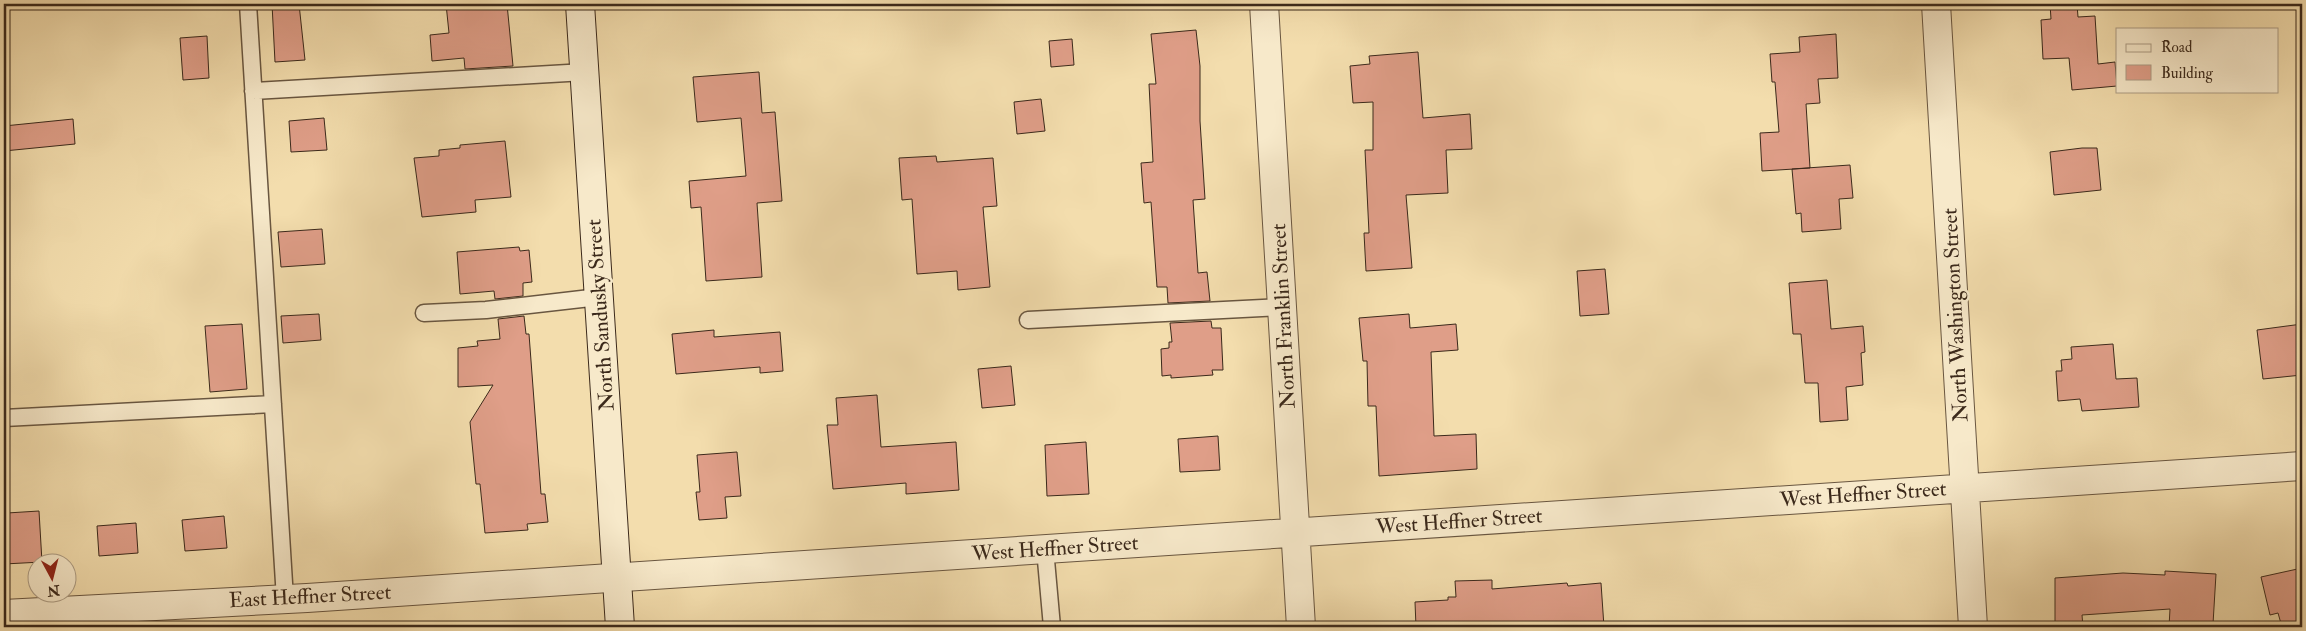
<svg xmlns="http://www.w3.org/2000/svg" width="2306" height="631" viewBox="0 0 2306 631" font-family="'IM FELL Double Pica',serif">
  <rect width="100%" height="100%" fill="#f3ddad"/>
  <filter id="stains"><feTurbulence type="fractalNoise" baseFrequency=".004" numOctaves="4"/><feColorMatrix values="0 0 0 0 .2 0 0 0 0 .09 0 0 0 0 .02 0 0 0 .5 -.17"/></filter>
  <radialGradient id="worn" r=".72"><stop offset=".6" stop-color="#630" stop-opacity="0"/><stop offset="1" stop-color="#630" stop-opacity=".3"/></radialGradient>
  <path fill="#df9e88" stroke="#3b291b" d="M 272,4 L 299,4 L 305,60 L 275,62 Z
    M 446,4 L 507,4 L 513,66 L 465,69 L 464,58 L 432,61 L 430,35 L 449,33 Z
    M 2050,4 L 2077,4 L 2078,17 L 2095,16 L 2098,64 L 2115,62 L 2117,86 L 2072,90 L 2069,58 L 2043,59 L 2041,20 L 2051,19 Z
    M 1196,30 L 1200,66 L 1200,121 L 1205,199 L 1193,200 L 1198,273 L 1207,272 L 1210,301 L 1168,303 L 1167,287 L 1157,287 L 1151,202 L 1144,203 L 1141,163 L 1153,162 L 1149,84 L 1156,84 L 1151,34 Z
    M 1836,34 L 1838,78 L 1818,79 L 1820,103 L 1806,104 L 1810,168 L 1762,171 L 1760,133 L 1779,132 L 1775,82 L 1772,82 L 1770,54 L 1800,52 L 1799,37 Z
    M 207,36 L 209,78 L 183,80 L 180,38 Z
    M 1072,39 L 1074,65 L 1051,67 L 1049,41 Z
    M 1418,52 L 1423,118 L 1470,114 L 1472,149 L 1446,150 L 1448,193 L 1406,195 L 1412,268 L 1366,271 L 1364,233 L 1369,233 L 1365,150 L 1373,150 L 1373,102 L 1353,103 L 1350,66 L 1370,64 L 1369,56 Z
    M 759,72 L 762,113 L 775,112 L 782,201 L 757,203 L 762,277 L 706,281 L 701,207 L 691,208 L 689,181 L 746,176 L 741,118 L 697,122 L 693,77 Z
    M 1041,99 L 1045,131 L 1017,134 L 1014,102 Z
    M 324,118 L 327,150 L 291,152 L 289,121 Z
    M 73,119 L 75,144 L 4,151 L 4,126 Z
    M 505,141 L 511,197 L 475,200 L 476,212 L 422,217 L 414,158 L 439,156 L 439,150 L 460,148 L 460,145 Z
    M 2082,148 L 2097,148 L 2101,190 L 2054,195 L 2050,152 Z
    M 936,156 L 937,162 L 993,158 L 997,206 L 983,207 L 990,287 L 958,290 L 957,271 L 917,274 L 912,199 L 902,200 L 899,158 Z
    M 1850,165 L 1853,198 L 1839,199 L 1841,229 L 1802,232 L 1801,213 L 1796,214 L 1792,169 Z
    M 322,229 L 325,264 L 281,267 L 278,232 Z
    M 519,247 L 520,251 L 529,250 L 532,282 L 523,283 L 523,296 L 495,299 L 494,291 L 460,294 L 457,252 Z
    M 1605,269 L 1609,314 L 1580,316 L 1577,271 Z
    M 1827,280 L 1831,329 L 1863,326 L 1865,352 L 1861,353 L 1863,385 L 1846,387 L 1848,420 L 1820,422 L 1818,383 L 1805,383 L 1801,334 L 1793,334 L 1789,283 Z
    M 319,314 L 321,340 L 283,343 L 281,316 Z
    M 1409,314 L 1410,328 L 1456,324 L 1458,350 L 1431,352 L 1434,436 L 1476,434 L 1477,469 L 1379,476 L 1376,406 L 1368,406 L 1367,361 L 1363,361 L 1359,318 Z
    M 524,316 L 526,334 L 529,334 L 541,494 L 545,494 L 548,522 L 527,524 L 528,530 L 485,533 L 480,484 L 476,484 L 470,422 L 493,385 L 458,387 L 458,348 L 478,346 L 477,341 L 500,339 L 498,319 Z
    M 1211,321 L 1212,328 L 1221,328 L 1223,370 L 1212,370 L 1213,375 L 1171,378 L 1171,375 L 1162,376 L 1161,349 L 1169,348 L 1169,342 L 1172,342 L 1170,323 Z
    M 242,324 L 247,389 L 210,392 L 205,326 Z
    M 2302,324 L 2302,375 L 2263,379 L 2257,330 Z
    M 714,330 L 714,337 L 780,332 L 783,371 L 760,373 L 760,367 L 676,374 L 672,334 Z
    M 2113,344 L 2116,379 L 2137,378 L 2139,407 L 2082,411 L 2080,399 L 2058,401 L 2056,371 L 2062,371 L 2061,360 L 2072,359 L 2071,347 Z
    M 1011,366 L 1015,405 L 982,408 L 978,369 Z
    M 877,395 L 881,447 L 956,442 L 959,490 L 906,494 L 906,483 L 833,489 L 827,425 L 838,425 L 836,398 Z
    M 1218,436 L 1220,470 L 1180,472 L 1178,439 Z
    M 1086,442 L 1089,494 L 1047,496 L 1045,445 Z
    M 737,452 L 741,496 L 725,497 L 727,518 L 699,520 L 696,492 L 700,492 L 697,455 Z
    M 39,511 L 42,562 L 4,564 L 4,528 L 8,527 L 7,513 Z
    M 224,516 L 227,548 L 185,551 L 182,520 Z
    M 136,523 L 138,553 L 99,556 L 97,526 Z
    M 2302,568 L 2302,627 L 2282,627 L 2278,613 L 2270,615 L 2261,577 Z
    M 2165,571 L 2216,574 L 2213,624 L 2195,623 L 2195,627 L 2169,627 L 2170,609 L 2082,615 L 2083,627 L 2055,627 L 2055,578 L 2123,573 L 2165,575 Z
    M 1492,580 L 1492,589 L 1567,583 L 1568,586 L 1601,583 L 1604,627 L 1416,627 L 1415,602 L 1448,600 L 1448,597 L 1456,597 L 1455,581 Z"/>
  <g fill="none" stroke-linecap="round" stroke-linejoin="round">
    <defs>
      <path id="lane" d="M 248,4 L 285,599
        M 253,91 L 585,72
        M 424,313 L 486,310 L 599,297
        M 1028,320 L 1282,307
        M 4,418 L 273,404
        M 1045,549 L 1052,627"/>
      <path id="street" d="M 1264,4 L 1301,627
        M 1936,4 L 1973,627
        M 4,614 L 307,598 L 2302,466"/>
      <path id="secondary" d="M 580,4 L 620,627"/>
    </defs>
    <use href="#lane" stroke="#695640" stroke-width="19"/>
    <use href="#street" stroke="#695640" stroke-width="30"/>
    <use href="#secondary" stroke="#3b291b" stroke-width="30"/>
    <use href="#lane" stroke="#f7e9ca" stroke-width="16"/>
    <use href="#street" stroke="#f7e9ca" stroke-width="28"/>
    <use href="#secondary" stroke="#f7e9ca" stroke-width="28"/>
  </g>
  <g text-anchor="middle" stroke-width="5" stroke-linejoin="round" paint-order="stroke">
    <g font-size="21" fill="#3b291b" stroke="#f7e9ca">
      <text transform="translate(600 315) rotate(-94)" y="7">North Sandusky Street</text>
      <text transform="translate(1955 315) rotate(-93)" y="7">North Washington Street</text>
      <text transform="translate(1283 316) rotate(-93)" y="7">North Franklin Street</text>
      <text transform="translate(1863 494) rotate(-4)" y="7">West Heffner Street</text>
      <text transform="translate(1459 521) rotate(-4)" y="7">West Heffner Street</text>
      <text transform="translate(1055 548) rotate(-4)" y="7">West Heffner Street</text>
      <text transform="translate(310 596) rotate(-3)" y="7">East Heffner Street</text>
    </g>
  </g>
  <rect width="2306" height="631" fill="none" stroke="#f3ddad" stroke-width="20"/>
  <rect x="5" y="5" width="2296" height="621" fill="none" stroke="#3b291b" stroke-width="2.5"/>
  <rect x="10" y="10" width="2286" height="611" fill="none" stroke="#3b291b"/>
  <rect x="2116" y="28" width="162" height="65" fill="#f7e9ca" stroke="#ac9c84"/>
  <rect x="2126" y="44" width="25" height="8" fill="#f7e9ca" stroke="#ac9c84"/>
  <text x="2161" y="52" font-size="15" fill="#3b291b">Road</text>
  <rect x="2126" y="65" width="25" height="15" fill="#df9e88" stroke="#ac9c84"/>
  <text x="2161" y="78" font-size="15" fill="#3b291b">Building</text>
  <g transform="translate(52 578) rotate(173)"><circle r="24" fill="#f7e9ca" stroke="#ac9c84"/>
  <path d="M0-4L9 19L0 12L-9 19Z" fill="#8f2418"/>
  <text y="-8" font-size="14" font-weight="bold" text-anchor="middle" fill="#3b291b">N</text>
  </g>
  <rect width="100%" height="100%" filter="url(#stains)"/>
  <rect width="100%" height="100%" fill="url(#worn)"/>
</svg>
